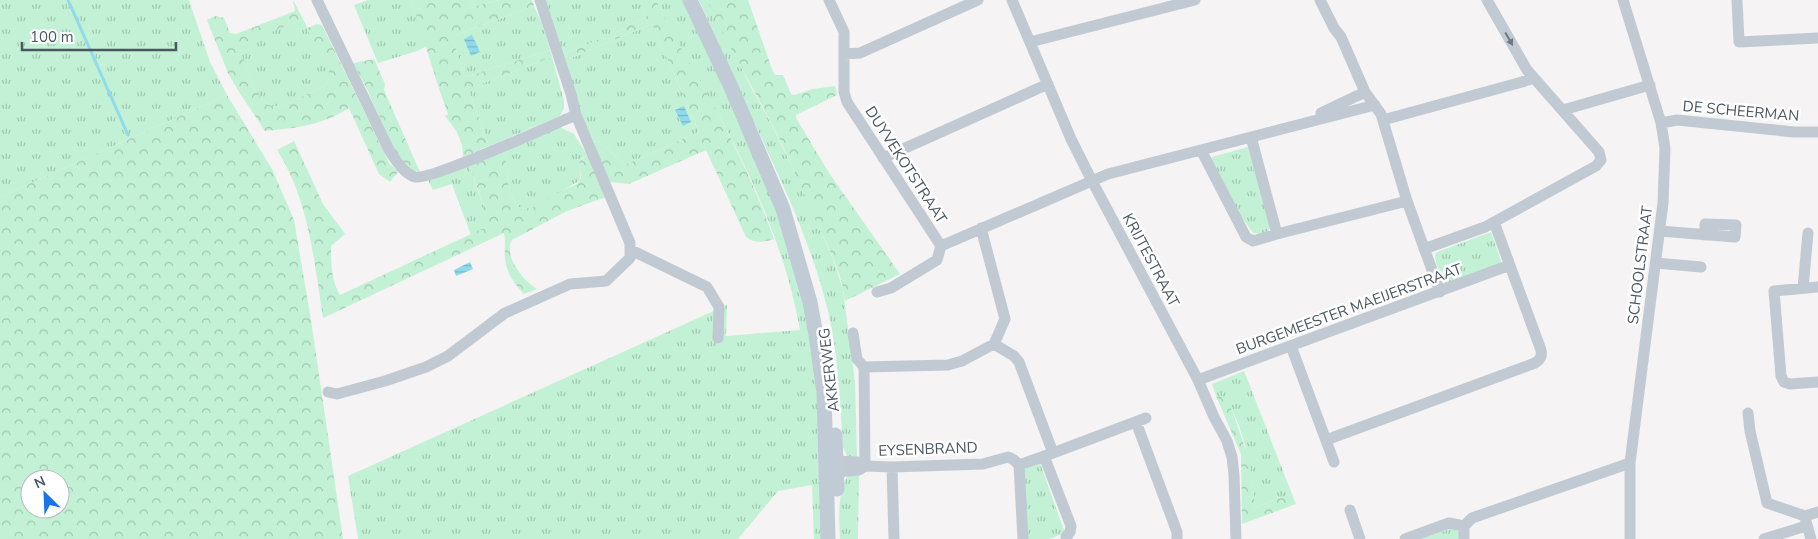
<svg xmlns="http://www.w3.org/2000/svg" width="1818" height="539" viewBox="0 0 1818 539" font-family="'Nunito Sans',sans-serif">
  <defs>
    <pattern id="grass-tufts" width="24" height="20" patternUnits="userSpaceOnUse" patternTransform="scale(1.25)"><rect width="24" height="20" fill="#c3f1d5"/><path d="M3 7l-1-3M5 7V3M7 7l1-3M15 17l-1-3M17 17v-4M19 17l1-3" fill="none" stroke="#a0c6b0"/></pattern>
    <pattern id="forest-crowns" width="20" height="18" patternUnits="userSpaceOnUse" patternTransform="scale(1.25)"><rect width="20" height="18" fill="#c3f1d5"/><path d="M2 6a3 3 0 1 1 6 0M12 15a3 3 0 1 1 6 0" fill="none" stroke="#a0c6b0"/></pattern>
    <pattern id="water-rules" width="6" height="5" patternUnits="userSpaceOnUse" patternTransform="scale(1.25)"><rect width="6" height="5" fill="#90daee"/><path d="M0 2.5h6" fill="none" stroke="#78b4c4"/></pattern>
  </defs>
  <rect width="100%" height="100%" fill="#f5f3f3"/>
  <path fill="url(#grass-tufts)" d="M 0,0 L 189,0 L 210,62 L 227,95 L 0,197 Z
    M 368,0 L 411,0 L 427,46 L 417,51 L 378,63 L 354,5 Z
    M 469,0 L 499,0 L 476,6 Z
    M 543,0 L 641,0 L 647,16 L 616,32 L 562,55 Z
    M 656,0 L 684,0 L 781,217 L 818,353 L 823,539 L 814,539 L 812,485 L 778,491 L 738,539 L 358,539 L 348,476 L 727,305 L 726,336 L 800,330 C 789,266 763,202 734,144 C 710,95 678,50 656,0 Z
    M 699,0 L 707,0 L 752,89 L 775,131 L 798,179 L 833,259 L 843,290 L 855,382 L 857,457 L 848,457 L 843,447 C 840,408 839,368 832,330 C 820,267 793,206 766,148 C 744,99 721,49 699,0 Z
    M 534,6 L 543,26 L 550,50 L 466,77 L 463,72 L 453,40 L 453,36 Z
    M 303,19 C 307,27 310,35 314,42 C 323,56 337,69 325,86 C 311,92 292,103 278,106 C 255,110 245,62 238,45 Z
    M 652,24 L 699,132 L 625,165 L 601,143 L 592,141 L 582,117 L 564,61 Z
    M 552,57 L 564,101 L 564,108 L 560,116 L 489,146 L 470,93 L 470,88 Z
    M 560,127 L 574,134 L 587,155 L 581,159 C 578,167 582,174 579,181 L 535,207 L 521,209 C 502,191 511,172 503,151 Z
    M 1248,147 L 1270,226 L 1269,230 L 1264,234 L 1253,233 L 1241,216 L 1211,159 L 1212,157 Z
    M 469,165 L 483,205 L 487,224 L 481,231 L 471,235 L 452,184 L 433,190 L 428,180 Z
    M 1491,232 L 1502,264 L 1445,285 L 1436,263 L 1435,254 L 1440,251 Z
    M 1244,371 L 1292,494 L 1255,507 C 1252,477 1244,414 1220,396 L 1216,396 L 1212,384 Z
    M 1040,463 L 1065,533 L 1049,539 L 1022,539 L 1021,470 Z
    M 859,472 L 858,539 L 840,539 C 839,523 837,487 849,475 Z
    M 1458,526 L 1461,539 L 1421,539 Z"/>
  <path fill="url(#forest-crowns)" fill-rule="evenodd" d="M 293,0 L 303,19 L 239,45 C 245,62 255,110 278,106 C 292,103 311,92 325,86 C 336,70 323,56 314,42 C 311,38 309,32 307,28 L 317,24 L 322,25 L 389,163 L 398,172 L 390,182 L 379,174 L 349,108 C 323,125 296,128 265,131 L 239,92 L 228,73 L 207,20 L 215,16 L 224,18 L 230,33 L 236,34 L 295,11 Z
    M 411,0 L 469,0 L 476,6 L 499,0 L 532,0 L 534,6 L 453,36 L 453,40 L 463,72 L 466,77 L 550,50 L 552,57 L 470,88 L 470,93 L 489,146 L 463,157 L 462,145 L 457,132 L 445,116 L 448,114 C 434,76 424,38 411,0 Z
    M 641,0 L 656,0 C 667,25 680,46 694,70 C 725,124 753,180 774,239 C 764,242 755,244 746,237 L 706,150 L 629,184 L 610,182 L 592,141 L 601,143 L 625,165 L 699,132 L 652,24 L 564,61 L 562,55 L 616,32 L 647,16 Z
    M 707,0 L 748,0 L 773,72 L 775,75 L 783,75 L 791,94 L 794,95 L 813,89 L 835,86 L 837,95 L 796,115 L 796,118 L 829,173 L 900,274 L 845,301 C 842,272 827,245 815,219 C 802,190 790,160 776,132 C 753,88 728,45 707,0 Z
    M 374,59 L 385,84 L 384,90 L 420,172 L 412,170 L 397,156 L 366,87 L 353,63 Z
    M 227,95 L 272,169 L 294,220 L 311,320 L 343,539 L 0,539 L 0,197 ZM 30,479 L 60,479 L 60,509 L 30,509 Z
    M 294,141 L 323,204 L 345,234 L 331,246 C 331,263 331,280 340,295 L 484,228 C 490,215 474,180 469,165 L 503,151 C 511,172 502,191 521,209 L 535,207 L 555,194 L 577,184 L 581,178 L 579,162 L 587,155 L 606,197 L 567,211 L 512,240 C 503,257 524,281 537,289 L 524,294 C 515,285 506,272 505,258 C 504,250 506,241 504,233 L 323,318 C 314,260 309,200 277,150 Z
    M 1216,396 L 1222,396 L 1228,402 L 1233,413 L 1250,462 L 1255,507 L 1292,494 L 1296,504 L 1242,524 L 1241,454 Z"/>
  <path fill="url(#water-rules)" d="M 472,35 L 480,52 L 471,56 L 464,39 Z
    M 684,106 L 691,122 L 683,126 L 675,110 Z
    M 470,262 L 473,269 L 456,276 L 454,270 Z"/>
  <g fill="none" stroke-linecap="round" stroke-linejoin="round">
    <path stroke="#90daee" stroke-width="3" d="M 68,0 L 128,135"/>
    <path stroke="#c1cad2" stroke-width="11" d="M 317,0 L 389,150 C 395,159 403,173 415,177 C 430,181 554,124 576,115
      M 829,0 L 844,32 L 844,92 L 847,102 L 941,246
      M 1012,0 L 1071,139 L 1092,181 L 1198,380 L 1214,417 L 1227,441 L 1232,457 L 1234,475 L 1236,539
      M 1320,0 L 1334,28 L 1341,37 L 1365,92 L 1381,114 L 1407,201 L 1440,292
      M 1623,0 L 1661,123 L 1665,148 L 1663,203 L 1630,463 L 1630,539
      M 1737,0 L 1739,42 L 1818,38
      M 1030,42 L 1195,0
      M 844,54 L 860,53 L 978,0
      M 1563,110 L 1650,85
      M 1321,113 L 1365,92
      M 1383,120 L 1522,82 L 1533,78
      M 1661,123 L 1677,120 L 1794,132 L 1818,132
      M 1201,150 L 1246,237 L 1253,241 L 1277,234 L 1251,137
      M 883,158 L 1048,84
      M 981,228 L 1005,319 L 994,344 L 1014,356 L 1019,362 L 1053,453 L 1146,418
      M 1660,231 L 1735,237 L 1736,225 L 1705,224 L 1705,235
      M 1277,234 L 1407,201
      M 941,246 L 1108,174 L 1375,105
      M 1424,249 L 1485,227 L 1596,166 L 1601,160 L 1599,152 L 1527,70 L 1487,0
      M 631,250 L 707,287 L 719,307 L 718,338
      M 1656,263 L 1701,267
      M 1818,287 L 1774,291 L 1781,376 L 1784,382 L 1790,384 L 1818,382
      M 1803,288 L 1808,233
      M 877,292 L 891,288 L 937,260 L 941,246
      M 853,333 L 857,359 L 864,367 L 865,466
      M 1291,346 L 1334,462
      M 864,367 L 948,365 L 962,361 L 994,344
      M 1198,380 L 1510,265
      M 328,392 L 337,394 L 385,381 L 426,367 L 448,356 L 505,313 L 570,284 L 606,281 L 630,258 L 630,243 L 576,115 L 571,94 L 540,0
      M 1748,413 L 1750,431 L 1767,503 L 1805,516 L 1818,512
      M 1136,422 L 1177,532 L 1177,539
      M 1326,440 L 1535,363 C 1541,359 1542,356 1541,350 L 1494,222
      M 1044,456 L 1071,526 L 1070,532 L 1066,537 L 1067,539
      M 837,461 L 858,462 L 865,466 L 892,467 L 983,464 L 1008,457 L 1014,460 L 1019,465 L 1053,453
      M 1019,465 L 1023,539
      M 892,467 L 894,539
      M 837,472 L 859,470 L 865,466
      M 1350,510 L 1360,539
      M 1805,518 L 1811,539
      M 1405,539 L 1449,523 L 1464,526
      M 1464,539 L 1464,526 L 1472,518 L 1630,463
      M 1764,539 L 1806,526"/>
    <path stroke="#c1cbd6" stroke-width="15" d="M 690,0 L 731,87 L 783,209 L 810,302 L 816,335 L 824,393 L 828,539
      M 835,435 L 837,489"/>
  </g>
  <defs><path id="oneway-solid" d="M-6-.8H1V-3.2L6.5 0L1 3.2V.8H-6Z" transform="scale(1.25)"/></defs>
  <use fill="#6e7983" href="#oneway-solid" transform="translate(1509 39) rotate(60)"/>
  <g text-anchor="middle" stroke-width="5" stroke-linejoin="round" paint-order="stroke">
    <g font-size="15" fill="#4a5661" stroke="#fff">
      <text transform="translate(1741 111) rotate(5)" y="5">DE SCHEERMAN</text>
      <text transform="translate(906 165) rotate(57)" y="5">DUYVEKOTSTRAAT</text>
      <text transform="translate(1151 260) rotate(62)" y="5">KRIJTESTRAAT</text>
      <text transform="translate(1640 265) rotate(-83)" y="5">SCHOOLSTRAAT</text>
      <text transform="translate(1349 309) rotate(-20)" y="5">BURGEMEESTER MAEIJERSTRAAT</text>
      <text transform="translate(829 370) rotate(-97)" y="5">AKKERWEG</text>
      <text transform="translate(928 449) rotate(-2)" y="5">EYSENBRAND</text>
    </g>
  </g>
  <g transform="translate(45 494) rotate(336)"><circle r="24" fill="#ffffff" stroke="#b7bbc0"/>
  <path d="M0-4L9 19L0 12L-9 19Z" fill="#1a73e8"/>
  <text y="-8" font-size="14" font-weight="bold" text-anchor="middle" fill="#4a5661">N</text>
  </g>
  <path d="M22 42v8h154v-8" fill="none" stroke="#4a5661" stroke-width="2.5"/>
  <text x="30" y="42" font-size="15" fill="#4a5661" stroke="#ffffff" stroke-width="4" paint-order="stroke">100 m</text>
</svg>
